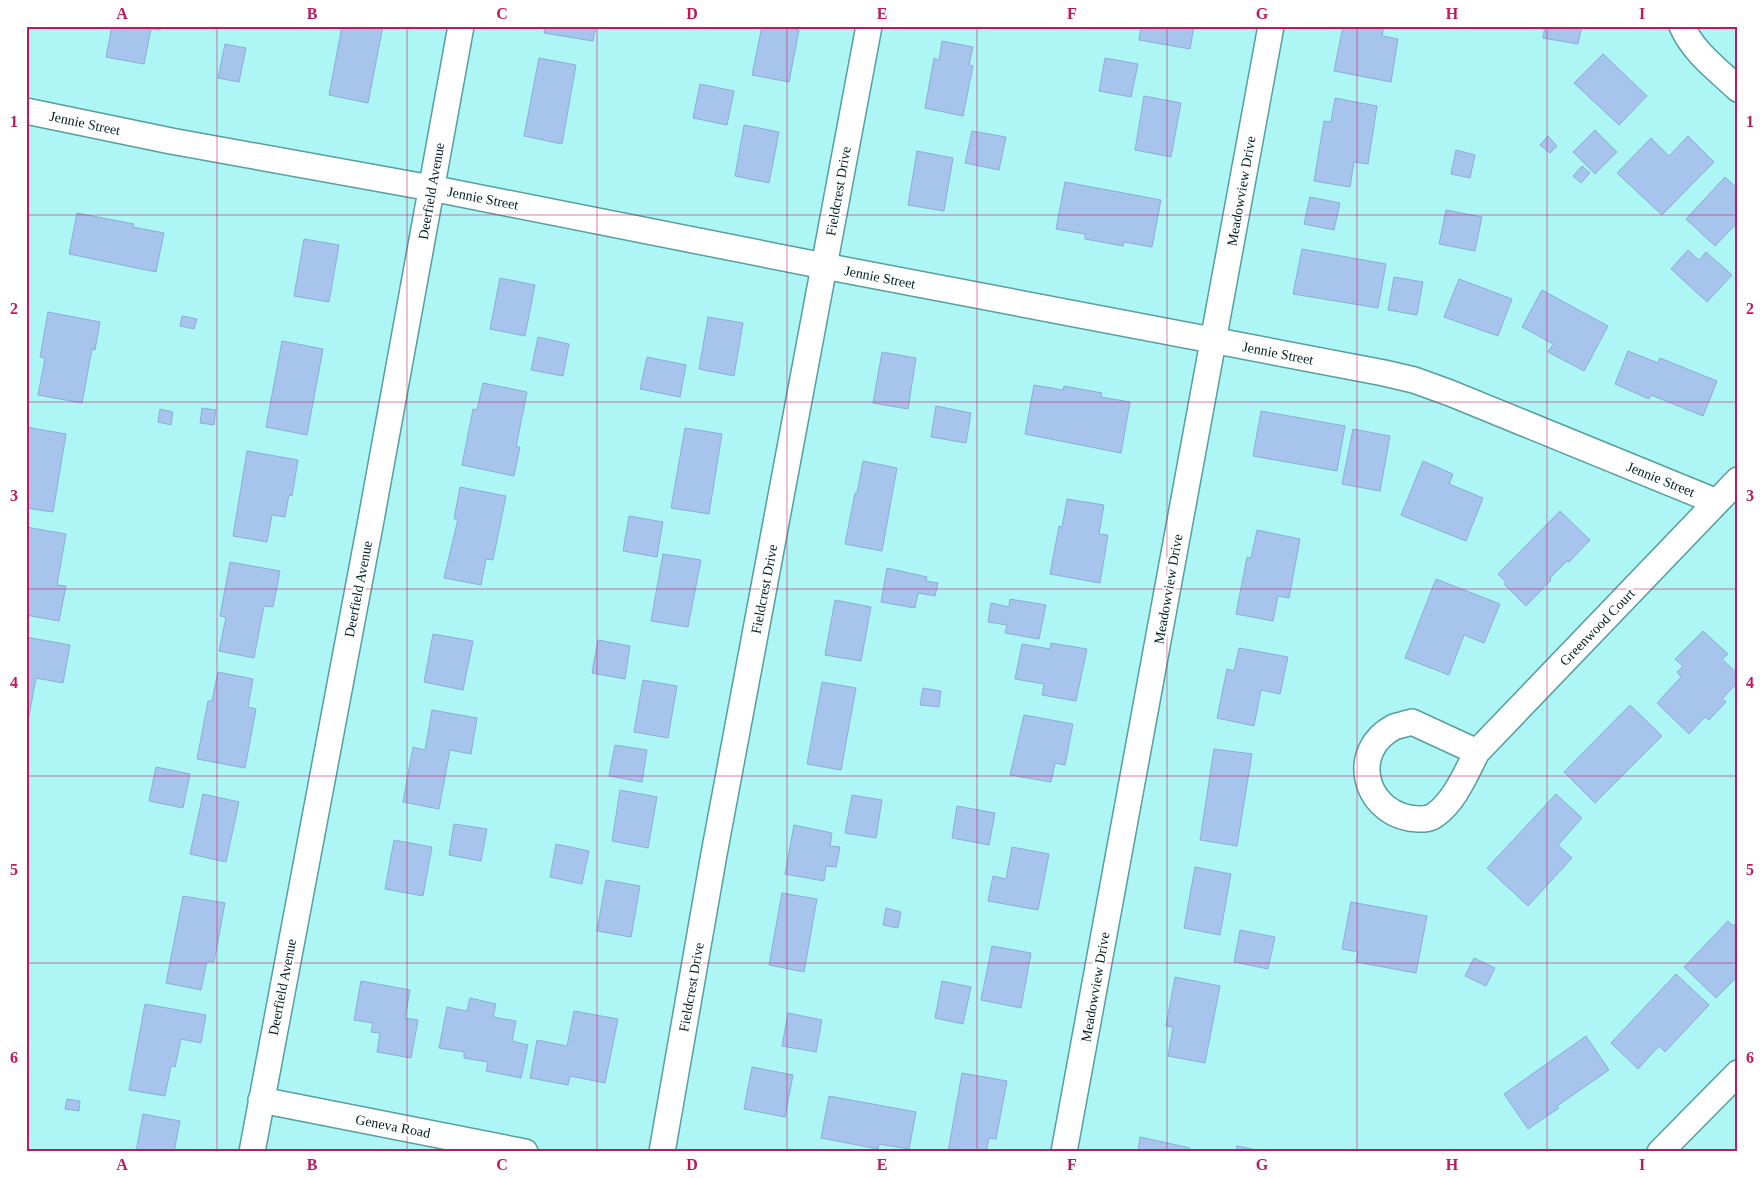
<svg xmlns="http://www.w3.org/2000/svg" width="1764" height="1178" viewBox="0 0 1764 1178" font-family="'Times New Roman',serif">
  <rect width="100%" height="100%" fill="#adf6f5"/>
  <path fill="#a6c4ec" stroke="#8dadd7" d="M 112,26 L 160,26 L 160,30 L 151,29 L 144,64 L 106,57 Z
    M 342,26 L 383,26 L 368,103 L 329,95 Z
    M 545,26 L 596,26 L 593,41 L 544,33 Z
    M 762,26 L 776,26 L 799,30 L 789,82 L 752,75 Z
    M 1141,26 L 1194,26 L 1190,49 L 1139,40 Z
    M 1343,26 L 1384,26 L 1382,36 L 1398,39 L 1391,82 L 1334,71 Z
    M 1545,26 L 1582,26 L 1578,44 L 1543,38 Z
    M 942,41 L 973,47 L 969,65 L 973,66 L 963,116 L 925,108 L 934,58 L 939,60 Z
    M 225,44 L 246,48 L 239,82 L 218,78 Z
    M 1603,54 L 1647,96 L 1619,125 L 1574,83 Z
    M 539,58 L 576,65 L 562,144 L 524,136 Z
    M 1105,58 L 1138,64 L 1131,97 L 1099,91 Z
    M 700,84 L 734,91 L 727,125 L 693,118 Z
    M 1144,96 L 1181,103 L 1171,157 L 1135,150 Z
    M 1335,98 L 1377,106 L 1368,164 L 1354,162 L 1350,187 L 1314,181 L 1324,121 L 1331,122 Z
    M 744,125 L 779,132 L 769,183 L 735,176 Z
    M 1595,130 L 1617,152 L 1595,174 L 1573,152 Z
    M 972,131 L 1006,137 L 999,170 L 965,163 Z
    M 1548,136 L 1557,146 L 1550,153 L 1540,145 Z
    M 1688,136 L 1714,162 L 1662,215 L 1617,173 L 1651,138 L 1669,156 Z
    M 1456,150 L 1475,155 L 1470,178 L 1451,174 Z
    M 917,151 L 953,158 L 944,211 L 908,205 Z
    M 1582,166 L 1590,173 L 1581,183 L 1573,176 Z
    M 1725,177 L 1738,189 L 1738,222 L 1715,246 L 1686,219 Z
    M 1065,182 L 1161,200 L 1152,247 L 1124,242 L 1123,246 L 1085,239 L 1085,234 L 1056,229 Z
    M 1310,197 L 1340,203 L 1334,230 L 1304,224 Z
    M 1446,210 L 1482,217 L 1475,251 L 1439,244 Z
    M 77,213 L 134,224 L 133,227 L 164,233 L 156,272 L 69,254 Z
    M 304,239 L 339,245 L 329,302 L 294,296 Z
    M 1302,249 L 1386,264 L 1378,308 L 1293,294 Z
    M 1688,250 L 1699,260 L 1706,252 L 1732,275 L 1707,302 L 1671,269 Z
    M 1394,277 L 1423,282 L 1417,315 L 1388,310 Z
    M 500,278 L 535,285 L 525,336 L 490,329 Z
    M 1459,279 L 1512,299 L 1498,336 L 1444,317 Z
    M 1542,290 L 1608,326 L 1584,371 L 1548,352 L 1553,344 L 1522,327 Z
    M 48,312 L 100,322 L 95,350 L 92,349 L 82,403 L 38,395 L 45,358 L 40,357 Z
    M 182,316 L 197,319 L 194,329 L 180,326 Z
    M 708,317 L 743,323 L 734,376 L 699,369 Z
    M 538,337 L 569,344 L 563,376 L 531,370 Z
    M 282,341 L 323,349 L 307,435 L 266,427 Z
    M 1628,351 L 1658,363 L 1660,358 L 1717,381 L 1703,416 L 1651,395 L 1649,399 L 1615,384 Z
    M 882,352 L 916,358 L 908,409 L 873,403 Z
    M 647,357 L 686,365 L 680,397 L 640,389 Z
    M 483,383 L 527,392 L 516,447 L 520,447 L 514,476 L 462,465 L 473,409 L 477,410 Z
    M 1034,385 L 1063,390 L 1064,386 L 1102,393 L 1101,397 L 1130,402 L 1121,453 L 1025,434 Z
    M 936,406 L 971,413 L 966,443 L 931,437 Z
    M 202,408 L 216,410 L 214,425 L 200,423 Z
    M 160,409 L 173,412 L 171,425 L 158,422 Z
    M 1261,411 L 1345,426 L 1337,471 L 1253,456 Z
    M 26,427 L 66,434 L 53,512 L 26,508 Z
    M 685,428 L 722,434 L 709,514 L 671,508 Z
    M 1353,429 L 1390,436 L 1380,491 L 1342,484 Z
    M 247,451 L 298,460 L 292,496 L 289,495 L 285,517 L 272,515 L 267,542 L 233,536 Z
    M 863,461 L 897,468 L 882,551 L 845,544 L 855,493 L 857,493 Z
    M 1423,461 L 1453,474 L 1449,484 L 1483,498 L 1466,541 L 1401,515 Z
    M 460,487 L 506,496 L 493,560 L 486,559 L 481,585 L 444,578 L 458,519 L 454,519 Z
    M 1067,499 L 1104,505 L 1099,534 L 1108,535 L 1100,583 L 1050,574 L 1059,526 L 1062,527 Z
    M 1560,511 L 1590,540 L 1569,562 L 1567,561 L 1550,578 L 1551,580 L 1526,606 L 1504,584 L 1506,582 L 1498,574 Z
    M 629,516 L 663,522 L 657,557 L 623,551 Z
    M 26,527 L 66,534 L 57,585 L 66,586 L 59,621 L 26,615 Z
    M 1257,530 L 1300,539 L 1289,598 L 1278,596 L 1273,621 L 1236,614 L 1247,557 L 1251,558 Z
    M 663,554 L 701,560 L 688,627 L 651,621 Z
    M 230,562 L 280,571 L 273,607 L 264,606 L 254,658 L 219,651 L 226,617 L 220,616 Z
    M 887,568 L 927,577 L 926,581 L 938,583 L 935,596 L 918,593 L 915,608 L 881,602 Z
    M 1436,579 L 1500,604 L 1484,643 L 1464,635 L 1449,675 L 1405,658 Z
    M 1010,599 L 1046,605 L 1039,639 L 1005,633 L 1007,625 L 988,622 L 991,603 L 1009,607 Z
    M 835,600 L 871,607 L 861,661 L 825,655 Z
    M 1703,631 L 1728,654 L 1722,659 L 1738,674 L 1738,682 L 1722,699 L 1726,702 L 1709,720 L 1705,717 L 1689,734 L 1657,703 L 1681,677 L 1677,672 L 1683,666 L 1675,659 Z
    M 433,634 L 473,641 L 463,690 L 424,682 Z
    M 26,637 L 70,645 L 63,683 L 36,678 L 27,726 Z
    M 598,640 L 630,646 L 625,679 L 592,673 Z
    M 1051,643 L 1087,649 L 1076,701 L 1042,695 L 1044,684 L 1015,679 L 1022,644 L 1050,649 Z
    M 1239,648 L 1288,657 L 1280,694 L 1261,690 L 1254,726 L 1217,718 L 1227,669 L 1234,671 Z
    M 218,672 L 253,679 L 248,707 L 256,709 L 245,768 L 197,759 L 208,701 L 212,701 Z
    M 643,680 L 677,686 L 668,738 L 634,732 Z
    M 822,682 L 856,688 L 841,770 L 807,764 Z
    M 923,688 L 941,691 L 939,707 L 920,705 Z
    M 1630,705 L 1662,736 L 1595,803 L 1564,772 Z
    M 432,710 L 477,718 L 471,754 L 450,750 L 439,809 L 403,802 L 413,747 L 425,750 Z
    M 1024,715 L 1073,724 L 1065,765 L 1055,763 L 1051,782 L 1010,775 Z
    M 615,745 L 647,750 L 642,782 L 609,776 Z
    M 1214,749 L 1252,754 L 1237,846 L 1200,840 Z
    M 156,767 L 190,774 L 183,808 L 149,801 Z
    M 620,790 L 657,797 L 648,848 L 612,841 Z
    M 203,794 L 239,802 L 226,862 L 190,854 Z
    M 1556,794 L 1582,818 L 1558,845 L 1572,858 L 1528,906 L 1487,868 Z
    M 852,795 L 882,800 L 876,838 L 845,833 Z
    M 957,806 L 995,813 L 989,845 L 952,838 Z
    M 454,824 L 487,829 L 481,861 L 449,855 Z
    M 794,825 L 832,833 L 830,846 L 840,847 L 836,867 L 826,866 L 824,881 L 785,874 Z
    M 394,840 L 432,847 L 423,896 L 385,889 Z
    M 556,844 L 589,851 L 582,884 L 550,877 Z
    M 1012,847 L 1049,854 L 1038,910 L 988,901 L 993,876 L 1006,879 Z
    M 1195,867 L 1231,874 L 1220,935 L 1184,928 Z
    M 606,880 L 640,886 L 631,937 L 597,931 Z
    M 782,893 L 817,899 L 804,972 L 769,965 Z
    M 183,896 L 225,903 L 214,962 L 207,961 L 201,990 L 166,983 Z
    M 1351,902 L 1427,916 L 1416,973 L 1356,962 L 1358,952 L 1342,949 Z
    M 886,908 L 901,912 L 898,928 L 883,925 Z
    M 1728,921 L 1733,926 L 1738,921 L 1738,976 L 1716,998 L 1684,967 Z
    M 1240,930 L 1275,937 L 1268,969 L 1234,962 Z
    M 992,946 L 1031,953 L 1021,1008 L 981,1000 Z
    M 1474,958 L 1495,968 L 1486,986 L 1465,976 Z
    M 1676,974 L 1709,1005 L 1665,1052 L 1659,1046 L 1638,1069 L 1611,1043 Z
    M 1175,977 L 1220,986 L 1205,1063 L 1168,1056 L 1173,1027 L 1166,1026 Z
    M 361,981 L 410,990 L 405,1018 L 418,1020 L 411,1058 L 377,1052 L 380,1033 L 371,1032 L 373,1023 L 354,1020 Z
    M 942,981 L 971,987 L 963,1024 L 935,1018 Z
    M 470,998 L 496,1004 L 493,1017 L 516,1021 L 512,1041 L 528,1045 L 521,1078 L 486,1071 L 488,1062 L 464,1058 L 464,1052 L 439,1048 L 447,1007 L 467,1011 Z
    M 145,1004 L 206,1015 L 201,1043 L 181,1039 L 175,1067 L 171,1066 L 165,1096 L 129,1090 Z
    M 574,1011 L 618,1019 L 605,1083 L 570,1076 L 568,1085 L 530,1078 L 537,1040 L 567,1046 Z
    M 788,1013 L 822,1020 L 816,1052 L 782,1046 Z
    M 1586,1036 L 1609,1070 L 1557,1106 L 1559,1108 L 1528,1129 L 1504,1094 Z
    M 752,1067 L 793,1075 L 785,1117 L 744,1109 Z
    M 962,1073 L 1007,1081 L 996,1139 L 989,1138 L 986,1152 L 948,1152 Z
    M 829,1096 L 916,1112 L 909,1149 L 879,1144 L 878,1149 L 821,1138 Z
    M 67,1099 L 80,1101 L 79,1111 L 65,1109 Z
    M 143,1114 L 180,1121 L 174,1152 L 136,1152 Z
    M 1140,1137 L 1190,1148 L 1189,1152 L 1138,1152 Z
    M 1237,1146 L 1267,1152 L 1236,1152 Z"/>
  <g fill="none" stroke-linecap="round" stroke-linejoin="round">
    <defs>
      <path id="street" d="M 1682,26 C 1693,52 1718,70 1738,89
        M 26,111 L 171,141 L 431,188 L 824,266 L 1384,373 L 1414,380 L 1450,393 L 1717,502
        M 1412,722 L 1477,752 C 1466,773 1455,801 1435,815 C 1427,821 1418,819 1409,818 C 1363,809 1350,750 1394,727 C 1399,725 1406,724 1412,722 Z
        M 1477,752 L 1738,480
        M 261,1100 L 525,1152
        M 252,1152 L 371,520 L 461,26
        M 662,1152 L 714,854 L 869,26
        M 1064,1152 L 1271,26
        M 1660,1152 L 1738,1073"/>
    </defs>
    <use href="#street" stroke="#579e9e" stroke-width="28"/>
    <use href="#street" stroke="#fff" stroke-width="25"/>
  </g>
  <path fill="none" stroke="#c2185b" stroke-width="1" stroke-opacity="0.55" d="M 217,26 L 217,1152M 407,26 L 407,1152M 597,26 L 597,1152M 787,26 L 787,1152M 977,26 L 977,1152M 1167,26 L 1167,1152M 1357,26 L 1357,1152M 1547,26 L 1547,1152M 26,215 L 1738,215M 26,402 L 1738,402M 26,589 L 1738,589M 26,776 L 1738,776M 26,963 L 1738,963"/>
  <g text-anchor="middle" stroke-width="5" stroke-linejoin="round" paint-order="stroke">
    <g font-size="14" fill="#011f1f" stroke="#fff">
      <text transform="translate(85 123) rotate(12)" y="5">Jennie Street</text>
      <text transform="translate(431 191) rotate(-80)" y="5">Deerfield Avenue</text>
      <text transform="translate(838 191) rotate(-80)" y="5">Fieldcrest Drive</text>
      <text transform="translate(1241 191) rotate(-80)" y="5">Meadowview Drive</text>
      <text transform="translate(483 198) rotate(11)" y="5">Jennie Street</text>
      <text transform="translate(880 277) rotate(11)" y="5">Jennie Street</text>
      <text transform="translate(1278 353) rotate(11)" y="5">Jennie Street</text>
      <text transform="translate(1661 479) rotate(22)" y="5">Jennie Street</text>
      <text transform="translate(358 589) rotate(-79)" y="5">Deerfield Avenue</text>
      <text transform="translate(764 589) rotate(-79)" y="5">Fieldcrest Drive</text>
      <text transform="translate(1168 589) rotate(-80)" y="5">Meadowview Drive</text>
      <text transform="translate(1597 627) rotate(-46)" y="5">Greenwood Court</text>
      <text transform="translate(282 987) rotate(-79)" y="5">Deerfield Avenue</text>
      <text transform="translate(691 987) rotate(-80)" y="5">Fieldcrest Drive</text>
      <text transform="translate(1095 987) rotate(-80)" y="5">Meadowview Drive</text>
      <text transform="translate(393 1126) rotate(11)" y="5">Geneva Road</text>
    </g>
  </g>
  <rect width="1764" height="1178" fill="none" stroke="#ffffff" stroke-width="55"/>
  <rect x="28" y="28" width="1708" height="1122" fill="none" stroke="#c2185b" stroke-width="2"/>
  <g font-size="16" text-anchor="middle" font-weight="bold" fill="#c2185b">
    <text x="122" y="19">A</text>
    <text x="312" y="19">B</text>
    <text x="502" y="19">C</text>
    <text x="692" y="19">D</text>
    <text x="882" y="19">E</text>
    <text x="1072" y="19">F</text>
    <text x="1262" y="19">G</text>
    <text x="1452" y="19">H</text>
    <text x="1642" y="19">I</text>
    <text x="14" y="127">1</text>
    <text x="1750" y="127">1</text>
    <text x="14" y="314">2</text>
    <text x="1750" y="314">2</text>
    <text x="14" y="501">3</text>
    <text x="1750" y="501">3</text>
    <text x="14" y="688">4</text>
    <text x="1750" y="688">4</text>
    <text x="14" y="875">5</text>
    <text x="1750" y="875">5</text>
    <text x="14" y="1063">6</text>
    <text x="1750" y="1063">6</text>
    <text x="122" y="1170">A</text>
    <text x="312" y="1170">B</text>
    <text x="502" y="1170">C</text>
    <text x="692" y="1170">D</text>
    <text x="882" y="1170">E</text>
    <text x="1072" y="1170">F</text>
    <text x="1262" y="1170">G</text>
    <text x="1452" y="1170">H</text>
    <text x="1642" y="1170">I</text>
  </g>
</svg>
